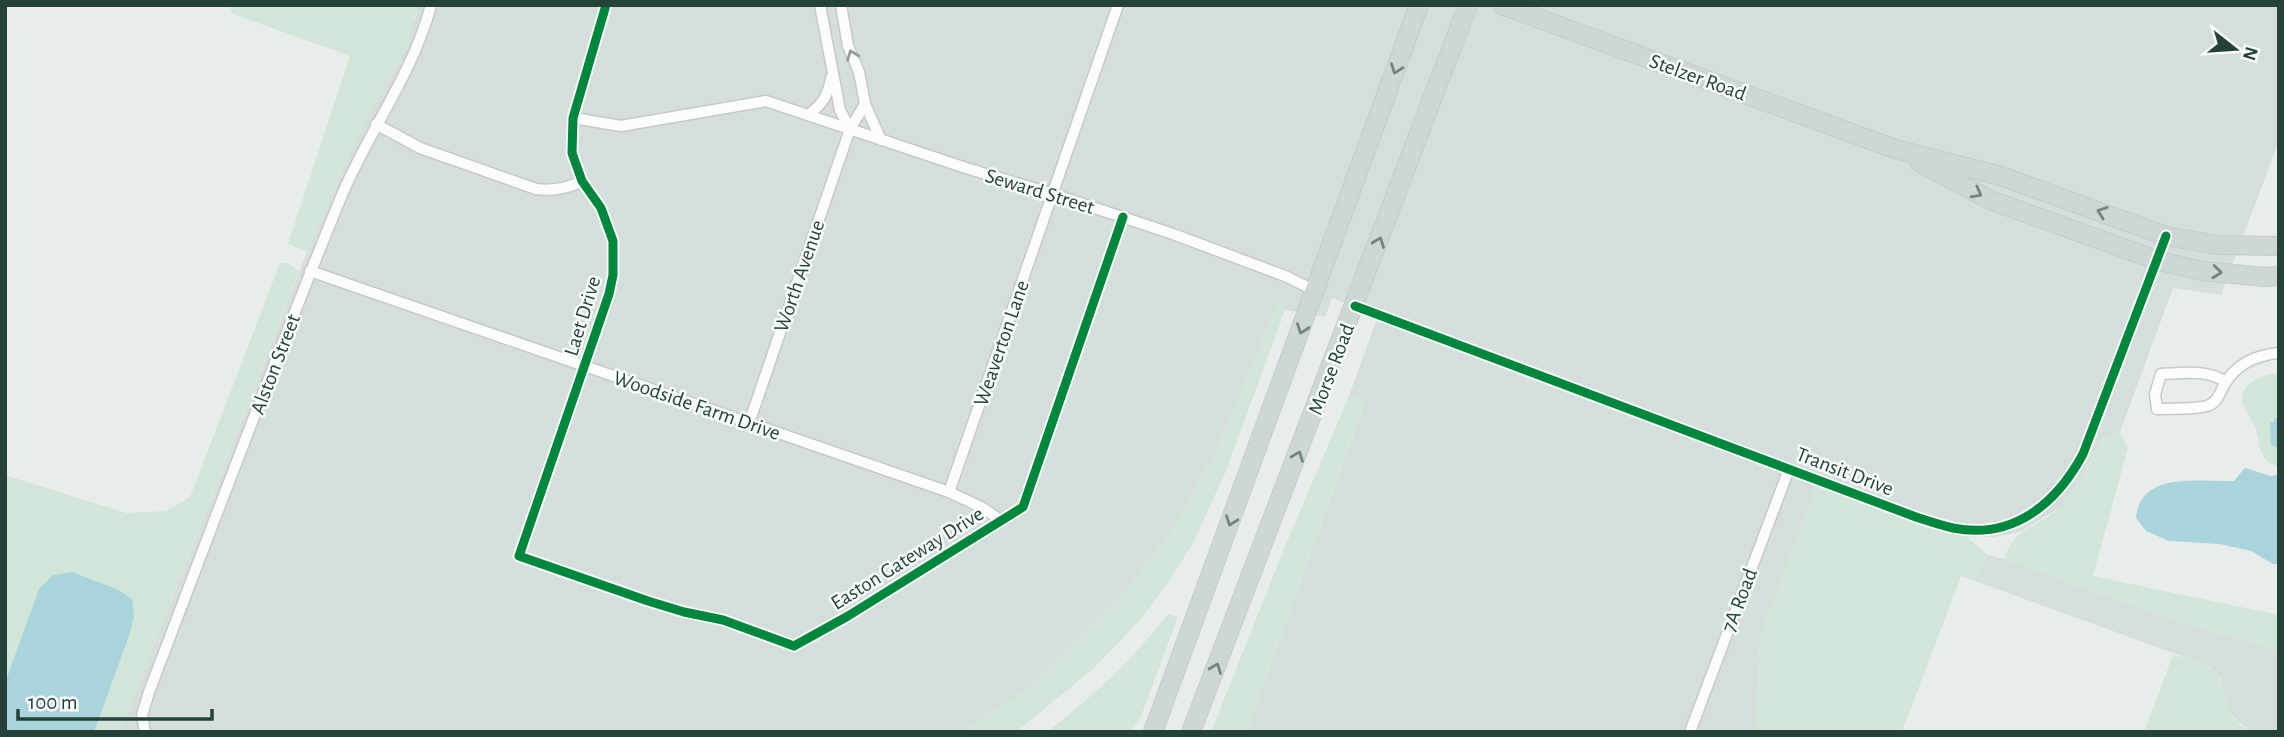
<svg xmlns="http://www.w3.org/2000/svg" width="2284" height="737" viewBox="0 0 2284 737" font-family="'Alegreya Sans',sans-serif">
  <rect width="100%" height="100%" fill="#e8edeb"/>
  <path fill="#d6dedb" d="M 418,5 L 2279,5 L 2279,141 L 2221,295 L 2173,288 L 2120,432 L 2102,438 L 2078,485 L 2061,507 L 2020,532 L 1993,537 L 1967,537 L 1942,534 L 1816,487 L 1760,638 L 1756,732 L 1246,732 L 1365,402 L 1349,396 L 1378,316 L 1332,298 L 1325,317 L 1285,310 L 1279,301 L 1216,451 L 1175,527 L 1119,600 L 1032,687 L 961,732 L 120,732 L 307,252 L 351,151 L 416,17 Z
    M 1988,555 L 2004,559 L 2173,620 L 2279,651 L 2279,732 L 2251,731 L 2237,721 L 2226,706 L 2220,678 L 2209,666 L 1975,581 Z"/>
  <path fill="#d1e6d8" d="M 229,5 L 418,5 L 409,42 L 351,151 L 307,252 L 288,244 L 350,56 L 233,14 Z
    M 280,263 L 287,263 L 299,271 L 120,732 L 94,732 L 134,616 L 5,683 L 5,475 L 126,513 L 166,511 L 190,497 Z
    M 1279,300 L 1285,310 L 1226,471 L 1193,543 L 1168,583 L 1141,619 L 1093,669 L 1016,732 L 961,732 L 1032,687 L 1119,600 L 1175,527 L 1216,451 Z
    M 2279,373 L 2279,465 L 2277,466 C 2256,460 2261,441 2254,425 C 2251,418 2246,412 2243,405 C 2237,384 2262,374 2279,373 Z
    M 1349,396 L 1365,401 L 1246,732 L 1211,732 L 1284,549 Z
    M 2120,432 L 2128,448 L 2093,576 L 2279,615 L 2279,651 L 2173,620 L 2004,559 C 2015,525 2042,527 2063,504 C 2080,485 2090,461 2102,438 Z
    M 1816,487 L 1942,534 L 1967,537 L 1988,555 L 1975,581 L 1961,576 L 1902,732 L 1756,732 L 1760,638 Z
    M 1168,614 L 1178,617 L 1140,719 L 1129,732 L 1047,732 C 1092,697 1133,659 1168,614 Z
    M 2173,655 C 2184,658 2202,660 2210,668 C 2233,686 2217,724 2258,732 L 2144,732 Z"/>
  <path fill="#a9d4db" d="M 2274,418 L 2279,418 L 2279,448 L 2271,445 L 2270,422 L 2274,422 Z
    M 2245,468 L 2271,476 L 2279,474 L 2279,564 L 2273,564 L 2251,551 L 2220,544 L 2169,541 L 2146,531 L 2136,518 C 2140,471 2198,482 2234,481 Z
    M 72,572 L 119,590 L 132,599 L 134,616 L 130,633 L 94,732 L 5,732 L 5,683 L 39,589 L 53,575 Z"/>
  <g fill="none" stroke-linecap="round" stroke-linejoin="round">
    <defs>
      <path id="minor" d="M 606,5 L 573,118 L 572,153 L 582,181 L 601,208 L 613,241 L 613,275 L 609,294 L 519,556 L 648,601 L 684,612 L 723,620 L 794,646 L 848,616 L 1023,507 L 1123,217
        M 820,5 L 840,110 L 850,129
        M 841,5 L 848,46 L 859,72 L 865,104 L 881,140
        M 808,115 C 823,104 828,95 831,78
        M 573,118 L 621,126 L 766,101 L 966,168 L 1053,194 L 1173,234 L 1285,276 L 1316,291
        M 376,124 L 420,148 L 536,189 C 553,191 567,189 582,181
        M 310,271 L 949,492 L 983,508 L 1000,520
        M 1355,306 L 1916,517 C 1928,521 1940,525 1953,528 C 2013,540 2056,504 2083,454 L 2166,236
        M 2226,382 C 2207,369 2184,373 2161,374 L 2155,394 L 2157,409 C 2172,408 2192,410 2207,406 C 2217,403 2220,393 2224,385 C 2236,364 2255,355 2279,353
        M 749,423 L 850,129 L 865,104
        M 949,492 L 1118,5
        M 145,732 L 142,715 L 149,692 C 212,527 274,360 341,197 C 368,132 413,74 431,5
        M 1690,732 L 1789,469"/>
      <path id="primary" d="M 1502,5 L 1895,149 L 2001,176 L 2166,236 L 2217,245 L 2279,246
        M 1919,162 L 1990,200 L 2156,260 L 2202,271 L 2265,277 L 2279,276
        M 1153,732 L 1419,5
        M 1191,732 L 1468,5"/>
    </defs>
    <use href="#minor" stroke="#c5cac8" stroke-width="13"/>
    <use href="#primary" stroke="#c3ccc9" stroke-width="20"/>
    <use href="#minor" stroke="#fcfcfc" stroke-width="10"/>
    <use href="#primary" stroke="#cfd7d5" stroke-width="18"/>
    <defs>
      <path id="cycleway" d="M 606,5 L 573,118 L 572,153 L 582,181 L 601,208 L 613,241 L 613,275 L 609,294 L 519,556 L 648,601 L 684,612 L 723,620 L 794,646 L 848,616 L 1023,507 L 1123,217
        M 1355,306 L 1916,517 C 1928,521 1940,525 1953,528 C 2013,540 2056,504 2083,454 L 2166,236"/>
    </defs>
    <use href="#cycleway" stroke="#f7fbf9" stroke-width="13"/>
    <use href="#cycleway" stroke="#00873e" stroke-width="9"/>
  </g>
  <defs><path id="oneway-chevron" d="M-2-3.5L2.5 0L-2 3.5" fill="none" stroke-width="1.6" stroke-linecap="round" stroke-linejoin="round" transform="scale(1.75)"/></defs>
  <use stroke="#909f9b" href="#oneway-chevron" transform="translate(852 55) rotate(-111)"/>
  <g stroke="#718580">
    <use href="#oneway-chevron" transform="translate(1396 69) rotate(110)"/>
    <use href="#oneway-chevron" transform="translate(1977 193) rotate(28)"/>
    <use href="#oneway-chevron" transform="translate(2102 212) rotate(-160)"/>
    <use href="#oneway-chevron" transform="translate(1379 242) rotate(-69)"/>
    <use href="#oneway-chevron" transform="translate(2217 272) rotate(6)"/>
    <use href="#oneway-chevron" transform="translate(1302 329) rotate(110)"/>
    <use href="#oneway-chevron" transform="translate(1298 456) rotate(-69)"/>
    <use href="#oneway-chevron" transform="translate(1231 521) rotate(110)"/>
    <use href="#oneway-chevron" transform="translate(1216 668) rotate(-69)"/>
  </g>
  <g text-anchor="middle" stroke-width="5" stroke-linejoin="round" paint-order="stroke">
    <g font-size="21" fill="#24423a" stroke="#f7fbf9">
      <text transform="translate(1698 77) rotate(20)" y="7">Stelzer Road</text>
      <text transform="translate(1040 191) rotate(17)" y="7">Seward Street</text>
      <text transform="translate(799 276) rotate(-71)" y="7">Worth Avenue</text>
      <text transform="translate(582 316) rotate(-73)" y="7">Laet Drive</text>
      <text transform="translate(1001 343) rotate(-71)" y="7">Weaverton Lane</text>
      <text transform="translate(275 364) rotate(-69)" y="7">Alston Street</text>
      <text transform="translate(1331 369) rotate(-69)" y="7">Morse Road</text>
      <text transform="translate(697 405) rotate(19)" y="7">Woodside Farm Drive</text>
      <text transform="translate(1845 471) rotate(21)" y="7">Transit Drive</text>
      <text transform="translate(907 558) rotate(-32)" y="7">Easton Gateway Drive</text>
      <text transform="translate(1739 600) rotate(-69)" y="7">7A Road</text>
    </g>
  </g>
  <rect width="2284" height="737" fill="none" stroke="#24423a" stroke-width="14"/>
  <g transform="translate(2235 49) rotate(107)" stroke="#f7fbf9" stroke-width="5" paint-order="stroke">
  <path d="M0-5L12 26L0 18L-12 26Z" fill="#24423a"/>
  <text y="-10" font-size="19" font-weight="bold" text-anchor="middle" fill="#24423a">N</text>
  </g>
  <path d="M18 709v10h194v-10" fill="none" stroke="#24423a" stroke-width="3.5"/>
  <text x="28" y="709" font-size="21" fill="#24423a" stroke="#f7fbf9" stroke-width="5" paint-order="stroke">100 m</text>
</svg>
